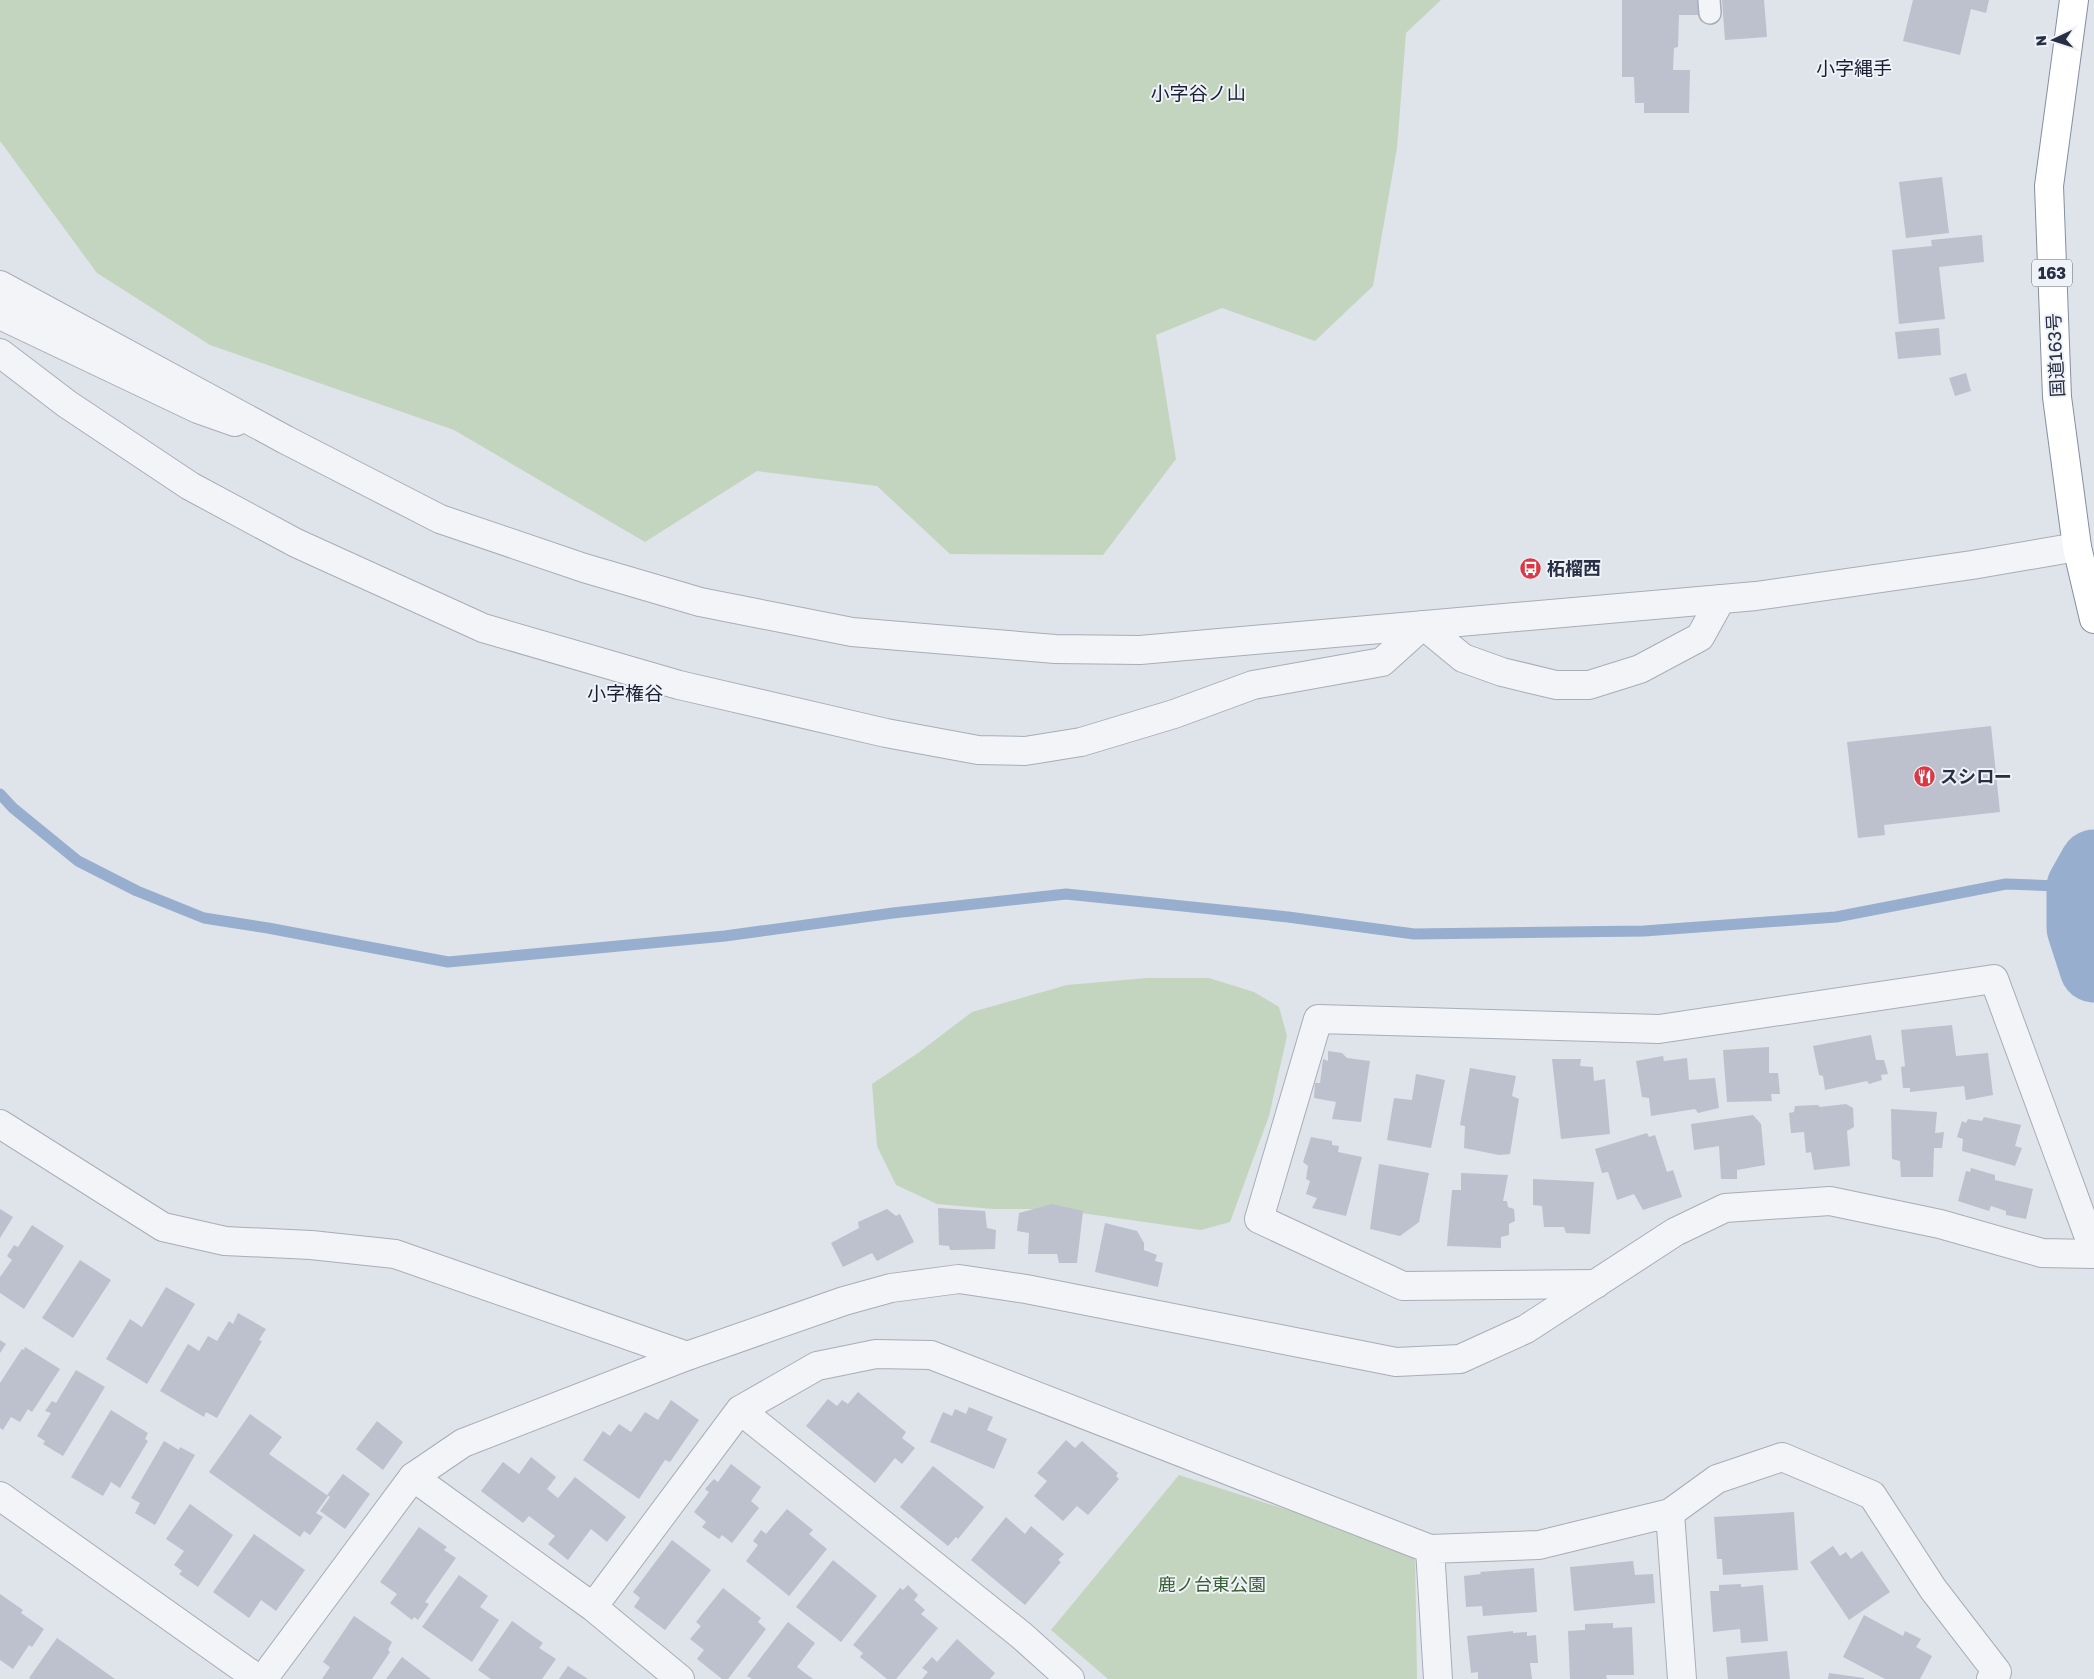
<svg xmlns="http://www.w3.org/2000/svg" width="2094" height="1679" viewBox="0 0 2094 1679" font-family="'Golos Text','Noto Sans JP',sans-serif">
  <rect width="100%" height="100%" fill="#dfe3ea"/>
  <path fill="#c3d5bf" d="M 0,0 L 1441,0 L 1406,33 L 1397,148 L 1373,286 L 1315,341 L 1222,308 L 1156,335 L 1176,459 L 1103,555 L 950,554 L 877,486 L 757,471 L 645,542 L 454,430 L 210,345 L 97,273 L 0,141 Z
    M 1147,978 L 1209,978 L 1254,992 L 1279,1007 L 1287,1036 L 1269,1116 L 1230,1222 L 1201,1230 L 1053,1209 L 993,1209 L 937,1204 L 896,1185 L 877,1146 L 872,1084 L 918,1053 L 972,1012 L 1067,985 Z
    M 1179,1475 L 1415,1551 L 1417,1679 L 1108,1679 L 1051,1630 Z"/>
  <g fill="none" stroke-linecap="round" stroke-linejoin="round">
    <path stroke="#97aece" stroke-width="11" d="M 0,794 L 13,808 L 78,861 L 137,891 L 204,918 L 268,928 L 448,962 L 725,936 L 893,913 L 1066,894 L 1288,917 L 1414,934 L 1644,931 L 1836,917 L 2006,884 L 2081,887"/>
    <path stroke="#97aece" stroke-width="69" d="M 2094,864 L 2081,887 L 2081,928 L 2094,968"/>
  </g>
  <path fill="#bcc1cd" d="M 1622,0 L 1702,0 L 1702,15 L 1679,15 L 1678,47 L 1674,48 L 1673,70 L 1690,70 L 1689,113 L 1644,113 L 1644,103 L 1635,103 L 1634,77 L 1622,77 Z
    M 1722,0 L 1764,0 L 1767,37 L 1725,40 Z
    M 1913,0 L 1989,0 L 1986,13 L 1971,9 L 1960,55 L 1903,41 Z
    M 1942,177 L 1949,233 L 1906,238 L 1899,182 Z
    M 1982,235 L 1984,262 L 1939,267 L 1945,319 L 1899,324 L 1892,250 L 1932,246 L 1931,240 Z
    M 1939,328 L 1941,355 L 1898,359 L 1895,332 Z
    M 1966,373 L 1971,391 L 1955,396 L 1949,378 Z
    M 1991,726 L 2000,812 L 1884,825 L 1885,835 L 1858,838 L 1847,742 Z
    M 1952,1025 L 1956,1056 L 1988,1053 L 1993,1095 L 1966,1100 L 1964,1086 L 1910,1092 L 1910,1088 L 1903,1088 L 1901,1067 L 1905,1066 L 1901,1030 Z
    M 1871,1035 L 1876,1060 L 1884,1060 L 1888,1074 L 1881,1075 L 1882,1080 L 1869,1084 L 1867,1081 L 1825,1090 L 1823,1076 L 1819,1075 L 1813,1046 Z
    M 1769,1047 L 1769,1073 L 1778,1073 L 1780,1094 L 1771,1094 L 1772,1101 L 1727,1102 L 1723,1050 Z
    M 1328,1051 L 1342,1053 L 1347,1058 L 1370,1061 L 1361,1122 L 1332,1119 L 1336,1102 L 1314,1098 L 1315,1083 L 1320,1083 L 1323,1059 L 1328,1061 Z
    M 1663,1056 L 1664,1061 L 1687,1058 L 1689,1080 L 1715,1078 L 1719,1108 L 1698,1113 L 1695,1109 L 1651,1116 L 1649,1098 L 1642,1097 L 1636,1061 Z
    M 1552,1059 L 1581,1059 L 1580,1066 L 1593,1067 L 1594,1081 L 1605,1079 L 1610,1134 L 1561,1139 Z
    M 1470,1068 L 1516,1076 L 1512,1096 L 1519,1099 L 1510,1154 L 1499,1155 L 1464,1148 L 1465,1126 L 1460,1125 Z
    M 1416,1074 L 1445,1080 L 1431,1148 L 1387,1140 L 1394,1098 L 1412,1100 Z
    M 1846,1104 L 1853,1108 L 1854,1127 L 1847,1131 L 1850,1166 L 1814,1170 L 1811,1152 L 1806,1153 L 1804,1132 L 1791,1133 L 1789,1113 L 1794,1112 L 1795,1106 L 1818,1105 L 1820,1107 Z
    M 1891,1109 L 1937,1112 L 1935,1133 L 1944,1132 L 1942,1148 L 1934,1148 L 1933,1177 L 1901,1177 L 1900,1161 L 1892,1159 Z
    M 1753,1115 L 1761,1124 L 1765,1165 L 1737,1170 L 1737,1179 L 1721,1179 L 1719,1146 L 1694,1150 L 1691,1124 Z
    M 1984,1117 L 2021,1125 L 2015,1146 L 2022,1148 L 2015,1166 L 1962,1151 L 1963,1139 L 1957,1137 L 1962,1121 L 1966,1123 L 1968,1119 L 1982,1121 Z
    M 1647,1133 L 1649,1137 L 1655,1135 L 1667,1172 L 1673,1170 L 1682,1197 L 1643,1210 L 1634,1194 L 1617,1200 L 1608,1172 L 1602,1173 L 1595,1149 Z
    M 1311,1137 L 1332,1141 L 1332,1145 L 1339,1146 L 1338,1152 L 1362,1157 L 1346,1216 L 1312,1208 L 1317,1198 L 1306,1194 L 1310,1181 L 1306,1179 L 1308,1166 L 1303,1162 Z
    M 1379,1164 L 1429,1173 L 1419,1222 L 1400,1236 L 1370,1229 Z
    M 1971,1168 L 1995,1175 L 1995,1180 L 2033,1189 L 2026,1219 L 2006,1215 L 2006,1211 L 1991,1206 L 1989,1211 L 1958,1201 L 1966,1171 L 1970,1172 Z
    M 1461,1173 L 1508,1175 L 1503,1201 L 1507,1201 L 1508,1207 L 1514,1209 L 1515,1221 L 1509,1224 L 1509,1235 L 1501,1237 L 1501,1248 L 1447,1246 L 1452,1190 L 1461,1190 Z
    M 1533,1179 L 1594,1182 L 1590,1234 L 1566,1233 L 1564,1227 L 1544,1227 L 1542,1206 L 1533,1205 Z
    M 1052,1204 L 1083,1211 L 1077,1263 L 1059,1263 L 1057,1254 L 1028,1254 L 1029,1233 L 1017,1231 L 1019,1213 Z
    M 938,1208 L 985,1211 L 987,1228 L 996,1230 L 995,1249 L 950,1250 L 949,1246 L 939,1245 Z
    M 0,1209 L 13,1217 L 0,1238 Z
    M 887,1209 L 896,1216 L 900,1214 L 914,1242 L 877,1261 L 872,1253 L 843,1267 L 831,1243 L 859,1228 L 858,1222 Z
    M 1105,1223 L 1137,1231 L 1144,1243 L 1144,1250 L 1157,1255 L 1155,1261 L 1163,1263 L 1158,1287 L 1095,1272 Z
    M 32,1225 L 64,1246 L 24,1309 L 0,1293 L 0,1277 L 12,1260 L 7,1256 L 14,1245 L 18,1247 Z
    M 80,1260 L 111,1280 L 73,1338 L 42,1318 Z
    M 166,1287 L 195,1304 L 147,1384 L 106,1359 L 130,1319 L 142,1327 Z
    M 238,1313 L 266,1329 L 259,1340 L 262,1341 L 217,1418 L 206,1412 L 204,1417 L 160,1391 L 188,1344 L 199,1351 L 208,1336 L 217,1341 L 229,1321 L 233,1324 Z
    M 0,1340 L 6,1344 L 0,1353 Z
    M 25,1347 L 60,1369 L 32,1412 L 28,1409 L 20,1422 L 11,1417 L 3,1430 L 0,1428 L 0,1383 L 22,1349 L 24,1350 Z
    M 76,1370 L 105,1387 L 63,1456 L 43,1444 L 45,1441 L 37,1436 L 51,1413 L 45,1411 L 52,1401 L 56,1403 Z
    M 858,1392 L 906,1432 L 902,1438 L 915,1448 L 902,1464 L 895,1458 L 875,1483 L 806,1426 L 828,1399 L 837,1406 L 842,1400 L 848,1404 Z
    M 671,1400 L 699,1420 L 670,1462 L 665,1460 L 639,1499 L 583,1460 L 603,1431 L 610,1436 L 619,1424 L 631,1432 L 645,1412 L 658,1420 Z
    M 969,1407 L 993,1417 L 987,1430 L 1007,1439 L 994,1469 L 930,1442 L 943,1412 L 952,1416 L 955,1409 L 966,1414 Z
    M 111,1410 L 148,1433 L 145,1439 L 148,1441 L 120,1488 L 111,1482 L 103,1496 L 71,1477 Z
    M 250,1414 L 282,1437 L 269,1454 L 328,1496 L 316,1513 L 323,1517 L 310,1535 L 304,1531 L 300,1537 L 209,1472 Z
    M 377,1421 L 403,1442 L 383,1470 L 356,1449 Z
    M 1066,1440 L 1075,1448 L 1082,1441 L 1118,1473 L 1116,1476 L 1119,1479 L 1088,1515 L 1077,1506 L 1063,1521 L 1034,1496 L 1047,1481 L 1037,1473 Z
    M 164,1441 L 179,1450 L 180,1447 L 195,1455 L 155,1525 L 135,1513 L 140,1503 L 131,1498 Z
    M 531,1457 L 556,1477 L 547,1489 L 558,1498 L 575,1477 L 626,1517 L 607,1542 L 591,1529 L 568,1560 L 548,1544 L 555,1536 L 529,1516 L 523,1523 L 481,1491 L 503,1462 L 519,1474 Z
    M 731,1464 L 761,1487 L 751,1501 L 759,1508 L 732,1543 L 722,1535 L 719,1539 L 702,1527 L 706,1522 L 694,1512 L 709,1492 L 705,1489 L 714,1479 L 718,1482 Z
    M 933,1466 L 984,1507 L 958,1539 L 956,1537 L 948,1546 L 900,1507 Z
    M 343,1474 L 370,1494 L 345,1529 L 320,1511 L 330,1497 L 327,1495 Z
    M 190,1504 L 233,1535 L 198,1587 L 179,1574 L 182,1571 L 174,1565 L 184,1551 L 166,1539 Z
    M 787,1509 L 813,1530 L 809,1534 L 827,1549 L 789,1596 L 746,1561 L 758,1545 L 753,1541 L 761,1530 L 766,1534 Z
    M 1794,1512 L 1798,1570 L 1723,1575 L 1722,1559 L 1717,1559 L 1714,1517 Z
    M 1006,1517 L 1025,1534 L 1031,1526 L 1064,1554 L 1058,1560 L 1061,1562 L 1025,1605 L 971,1560 Z
    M 419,1527 L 447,1547 L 444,1550 L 456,1558 L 425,1602 L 429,1604 L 418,1620 L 414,1617 L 412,1620 L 390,1603 L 397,1594 L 380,1582 Z
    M 254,1534 L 305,1570 L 276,1611 L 261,1600 L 249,1618 L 213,1592 Z
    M 672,1540 L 711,1570 L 665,1630 L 634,1607 L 640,1598 L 633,1592 Z
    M 1833,1546 L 1840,1556 L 1846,1552 L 1851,1559 L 1862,1551 L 1890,1592 L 1849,1620 L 1810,1562 Z
    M 833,1560 L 877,1596 L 841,1642 L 796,1607 Z
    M 1633,1561 L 1635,1575 L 1653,1574 L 1655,1603 L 1574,1611 L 1570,1567 Z
    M 1534,1568 L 1537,1612 L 1483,1616 L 1482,1606 L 1466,1607 L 1464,1576 L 1481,1574 L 1480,1572 Z
    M 459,1575 L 488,1596 L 480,1607 L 499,1620 L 472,1662 L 422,1627 Z
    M 1741,1584 L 1741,1587 L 1763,1585 L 1768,1641 L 1741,1643 L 1740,1629 L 1713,1632 L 1710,1591 L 1719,1591 L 1719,1585 Z
    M 908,1585 L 918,1595 L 914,1600 L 925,1610 L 921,1614 L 938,1628 L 896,1679 L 887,1679 L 860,1657 L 863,1653 L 853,1645 L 900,1588 L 903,1590 Z
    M 723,1588 L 761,1618 L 758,1622 L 766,1629 L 728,1679 L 722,1679 L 697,1659 L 704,1650 L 690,1639 L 701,1626 L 696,1622 Z
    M 0,1594 L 23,1610 L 21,1613 L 44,1629 L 32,1647 L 29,1645 L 13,1669 L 0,1660 Z
    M 1864,1615 L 1903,1636 L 1905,1631 L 1921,1639 L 1916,1647 L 1932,1656 L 1920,1679 L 1885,1679 L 1843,1657 Z
    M 354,1616 L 392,1642 L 388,1650 L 390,1652 L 372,1679 L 322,1679 L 330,1667 L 323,1662 Z
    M 512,1621 L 543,1643 L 539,1648 L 556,1659 L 542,1679 L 491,1679 L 478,1670 Z
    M 788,1622 L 815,1643 L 797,1667 L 813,1679 L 752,1679 L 747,1676 Z
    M 1613,1623 L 1613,1628 L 1632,1627 L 1634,1675 L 1606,1675 L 1607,1679 L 1570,1679 L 1568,1631 L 1585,1630 L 1585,1624 Z
    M 1513,1631 L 1513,1633 L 1527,1632 L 1527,1636 L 1536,1635 L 1538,1663 L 1530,1663 L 1532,1679 L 1478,1679 L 1478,1672 L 1471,1673 L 1467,1636 Z
    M 57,1638 L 115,1679 L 31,1679 L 29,1678 Z
    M 957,1639 L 995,1673 L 990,1679 L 922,1679 L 928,1672 L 922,1668 L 932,1657 L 937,1662 Z
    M 1787,1651 L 1790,1679 L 1728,1679 L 1726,1657 Z
    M 402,1657 L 431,1679 L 386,1679 Z
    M 568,1666 L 588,1679 L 559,1679 Z
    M 1829,1673 L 1864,1678 L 1864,1679 L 1828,1679 Z"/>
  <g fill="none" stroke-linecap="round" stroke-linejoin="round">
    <defs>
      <path id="service" d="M 1709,0 L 1710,13"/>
      <path id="minor" d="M 0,315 L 198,409 L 235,422
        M 0,353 L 67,404 L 190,486 L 296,543 L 483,628 L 679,685 L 886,733 L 978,750 L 1025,751 L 1081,742 L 1174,714 L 1253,685 L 1382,662 L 1423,625 L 1463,658 L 1502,672 L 1556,685 L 1589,685 L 1640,669 L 1700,637 L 1721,599
        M 0,1124 L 163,1227 L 225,1241 L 311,1245 L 395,1254 L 687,1356
        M 1596,1284 L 1403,1286 L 1259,1219 L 1318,1019 L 1659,1029 L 1994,979 L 2094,1251
        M 740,1410 L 1021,1635 L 1070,1679
        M 413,1477 L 593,1607 L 680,1679
        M 1670,1513 L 1682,1679
        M 1430,1549 L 1438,1679
        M 593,1607 L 740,1410 L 817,1366 L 876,1354 L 931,1355 L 1430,1549 L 1539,1545 L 1670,1513 L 1717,1479 L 1782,1457 L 1872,1495 L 1933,1589 L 1997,1672 L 1991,1679"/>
      <path id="tertiary" d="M 0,285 L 286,440 L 440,519 L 584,568 L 700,602 L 852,632 L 1055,649 L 1140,650 L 1756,596 L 1972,565 L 2077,547
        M 0,1496 L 258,1679
        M 263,1679 L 413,1477 L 463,1443 L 687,1356 L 844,1301 L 891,1288 L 959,1279 L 1026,1289 L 1396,1362 L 1460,1359 L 1526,1329 L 1675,1232 L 1725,1208 L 1830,1201 L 1940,1224 L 2042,1253 L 2094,1254"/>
      <path id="trunk" d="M 2074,0 L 2049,186 L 2057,397 L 2077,547 L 2094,619"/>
    </defs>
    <use href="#service" stroke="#a8adb8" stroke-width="24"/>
    <use href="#minor" stroke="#a8adb8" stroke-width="30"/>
    <use href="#tertiary" stroke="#a8adb8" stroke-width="30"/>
    <use href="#trunk" stroke="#858fa2" stroke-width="30"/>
    <use href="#service" stroke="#f2f4f8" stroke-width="21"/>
    <use href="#minor" stroke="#f2f4f8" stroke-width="28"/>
    <use href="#tertiary" stroke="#f2f4f8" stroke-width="28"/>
    <use href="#trunk" stroke="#fff" stroke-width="28"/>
  </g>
  <defs>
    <symbol id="bus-disc" viewBox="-11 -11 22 22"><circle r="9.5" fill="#db3846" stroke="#eff2f7"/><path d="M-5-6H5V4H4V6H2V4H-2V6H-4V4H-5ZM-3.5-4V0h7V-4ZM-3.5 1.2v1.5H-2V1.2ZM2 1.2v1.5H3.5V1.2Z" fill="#fff"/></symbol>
    <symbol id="restaurant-disc" viewBox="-11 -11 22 22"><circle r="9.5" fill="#db3846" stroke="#eff2f7"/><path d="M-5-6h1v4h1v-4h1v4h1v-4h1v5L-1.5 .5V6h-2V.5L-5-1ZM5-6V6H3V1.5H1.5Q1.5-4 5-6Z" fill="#fff"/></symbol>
  </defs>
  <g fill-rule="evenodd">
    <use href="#bus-disc" x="1518" y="556" width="25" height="25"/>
    <use href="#restaurant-disc" x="1912" y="764" width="25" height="25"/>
  </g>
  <g text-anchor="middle" stroke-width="4" stroke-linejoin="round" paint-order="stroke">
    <rect fill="#eff2f7" stroke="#626a79" stroke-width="1" x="2032" y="259.5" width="40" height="27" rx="4"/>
    <g font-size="16" font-weight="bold" fill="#262f43">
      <text x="2052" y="279">163</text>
    </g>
    <g font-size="18" fill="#262f43" stroke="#eff2f7">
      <text transform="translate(2056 355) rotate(-93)" y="6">国道163号</text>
    </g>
    <g font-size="18" font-weight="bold" fill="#262f43" stroke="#eff2f7" text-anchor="start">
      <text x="1547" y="575">柘榴西</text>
      <text x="1940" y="783">スシロー</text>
    </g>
    <g font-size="18" fill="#386032" stroke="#eff2f7">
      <text x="1212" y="1591">鹿ノ台東公園</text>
    </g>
    <g font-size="19" fill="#192033" stroke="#eff2f7">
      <text x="1854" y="75">小字縄手</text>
      <text x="1198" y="100">小字谷ノ山</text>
      <text x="625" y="700">小字権谷</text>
    </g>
  </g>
  <g transform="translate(2054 40) rotate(266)" stroke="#eff2f7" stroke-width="4" paint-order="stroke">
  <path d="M0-4L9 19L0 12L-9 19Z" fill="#262f43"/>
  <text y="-8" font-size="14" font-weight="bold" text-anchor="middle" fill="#262f43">N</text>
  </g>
</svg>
